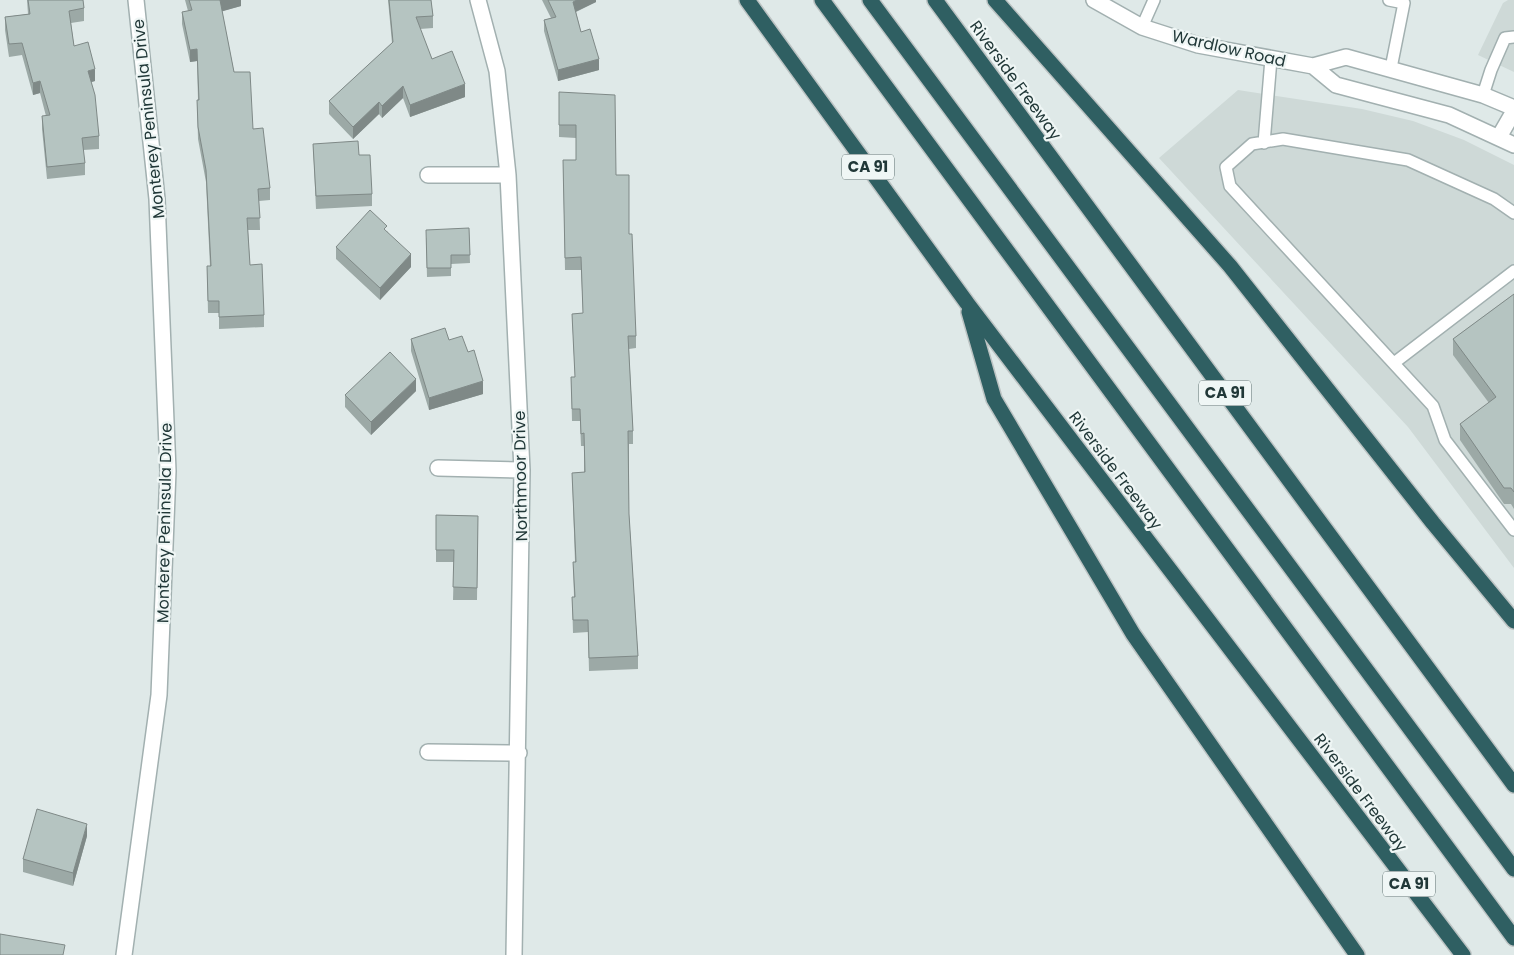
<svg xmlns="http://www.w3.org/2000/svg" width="1514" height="955" viewBox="0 0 1514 955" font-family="Poppins,sans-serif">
  <rect width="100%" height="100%" fill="#dfe9e8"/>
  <path fill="#ced9d7" d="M 1508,0 L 1514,0 L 1514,72 L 1478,55 L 1503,3 Z
    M 1238,90 L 1362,109 L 1413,121 L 1464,140 L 1514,165 L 1514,568 L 1408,427 L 1159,158 Z"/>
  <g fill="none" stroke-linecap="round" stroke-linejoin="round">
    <defs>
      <path id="service" d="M 1389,0 L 1404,3 L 1391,68
        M 1142,27 L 1154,0
        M 1483,95 L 1491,70 L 1505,38 L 1514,37
        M 1264,143 L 1271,59
        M 1514,213 L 1494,199 L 1408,160 L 1283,139 L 1252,144 L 1226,167 L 1230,186 L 1433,406 L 1445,440 L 1514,530
        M 1394,363 L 1514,271"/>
      <path id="minor" d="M 478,0 L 497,71 L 508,175 L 522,470 L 514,955
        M 1094,0 L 1142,27 L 1198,45 L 1313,66 L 1346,57 L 1483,95 L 1514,108
        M 1313,66 L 1336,85 L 1449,115 L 1514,145
        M 1499,137 L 1514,111
        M 428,175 L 508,175
        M 438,468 L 522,470
        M 428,752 L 519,753
        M 124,955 L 159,695 L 168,471 L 157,199 L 136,0"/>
      <path id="motorway" d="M 747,0 L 967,303 L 1463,955
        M 822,0 L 1514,938
        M 870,0 L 1514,869
        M 935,0 L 1514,785
        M 995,0 L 1230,266 L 1433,523 L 1514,621
        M 969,312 L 994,399 L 1133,634 L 1357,955"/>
    </defs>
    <use href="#service" stroke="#a2b0b0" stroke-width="14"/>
    <use href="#minor" stroke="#a2b0b0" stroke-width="18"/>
    <use href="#motorway" stroke="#bcc3c3" stroke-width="18"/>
    <use href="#service" stroke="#fff" stroke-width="11"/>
    <use href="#minor" stroke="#fff" stroke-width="15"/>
    <use href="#motorway" stroke="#2f5f62" stroke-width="15"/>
  </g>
  <path fill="#9ca9a6" d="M 27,0 L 83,0 L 84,8 L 84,21 L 71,23 L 74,46 L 95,81 L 91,82 L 99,136 L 99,149 L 83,150 L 85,163 L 85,175 L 47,179 L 42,129 L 42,116 L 46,116 L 40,93 L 33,95 L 22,55 L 9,57 L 5,30 L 5,17 L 28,14 Z
    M 185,0 L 241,0 L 241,6 L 222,11 L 234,72 L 253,129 L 270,188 L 270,200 L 259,201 L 260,230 L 248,230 L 250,265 L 264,315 L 264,327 L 219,329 L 219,313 L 208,313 L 207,266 L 210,266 L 206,182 L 198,139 L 197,100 L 198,100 L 197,61 L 190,62 L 182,24 L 182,12 L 188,11 Z
    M 388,0 L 431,0 L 433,16 L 433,28 L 420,29 L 432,59 L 465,97 L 410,117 L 403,98 L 382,118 L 379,114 L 353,139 L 329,114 L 329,101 L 392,43 Z
    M 542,0 L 596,0 L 596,2 L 576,12 L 581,32 L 599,70 L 558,81 L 544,31 L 544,20 L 551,18 Z
    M 559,92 L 616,175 L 629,234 L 636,336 L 636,348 L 629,349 L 633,431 L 633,444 L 629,444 L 629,514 L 638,656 L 638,669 L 589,671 L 588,632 L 573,633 L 572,597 L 574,597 L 573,562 L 575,562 L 572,473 L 584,472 L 584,446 L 581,446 L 580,421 L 572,421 L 571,377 L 575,377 L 572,314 L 583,313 L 581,270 L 565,270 L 563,160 L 576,160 L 576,138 L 559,137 Z
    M 313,144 L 359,155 L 372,194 L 372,206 L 316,209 Z
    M 469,228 L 470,263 L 451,264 L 451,276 L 427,277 L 426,238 Z
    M 387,231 L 411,267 L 380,300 L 336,259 L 336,247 Z
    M 1514,294 L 1514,509 L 1511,504 L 1504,504 L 1460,440 L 1460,424 L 1489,403 L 1453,355 L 1453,339 Z
    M 411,339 L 449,340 L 468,352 L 483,394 L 429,410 L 411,351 Z
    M 416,391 L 371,435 L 345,407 L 345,395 Z
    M 436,515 L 478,516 L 477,600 L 453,600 L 454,562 L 436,562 Z
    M 87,836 L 73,886 L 23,872 L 23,859 Z"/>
  <path fill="#7f8987" d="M 220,0 L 241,0 L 241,6 L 220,12 Z
    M 577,0 L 596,0 L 596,2 L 573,13 L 573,2 Z
    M 197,49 L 197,61 L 190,62 L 190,50 Z
    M 599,59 L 599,70 L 558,81 L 558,70 Z
    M 95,69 L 95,81 L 88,83 L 88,71 Z
    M 40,81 L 40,93 L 33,95 L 33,83 Z
    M 465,84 L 465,97 L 410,117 L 410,105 Z
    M 403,86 L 403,98 L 382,118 L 382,106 Z
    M 379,102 L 379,114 L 353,139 L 353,127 Z
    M 411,254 L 411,267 L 380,300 L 380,288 Z
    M 416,379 L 416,391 L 371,435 L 371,422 Z
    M 483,381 L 483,394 L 429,410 L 429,398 Z
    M 87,824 L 87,836 L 73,886 L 73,873 Z"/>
  <path fill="#b5c4c1" stroke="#7f8987" d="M 28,0 L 83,0 L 84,8 L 69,11 L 74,46 L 88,42 L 95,69 L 88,71 L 95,95 L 99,136 L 82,138 L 85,163 L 47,167 L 42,116 L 50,115 L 40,81 L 33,83 L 22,43 L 9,44 L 5,17 L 30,14 Z
    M 189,0 L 220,0 L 234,72 L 250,72 L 253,129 L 263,128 L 270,188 L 258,189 L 260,218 L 247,218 L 250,265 L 262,264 L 264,315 L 219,317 L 219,301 L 208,301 L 207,266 L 211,266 L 206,170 L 198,127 L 197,100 L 199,100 L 197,49 L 190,50 L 182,12 L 192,10 Z
    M 389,0 L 431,0 L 433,16 L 416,17 L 432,59 L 452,51 L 465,84 L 410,105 L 403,86 L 382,106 L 379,102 L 353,127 L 329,101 L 393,42 Z
    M 548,0 L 577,0 L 573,2 L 581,32 L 590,29 L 599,59 L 558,70 L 544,20 L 556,17 Z
    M 559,92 L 615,95 L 616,175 L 629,175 L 629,234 L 632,234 L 636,336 L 628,336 L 633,431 L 628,431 L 629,514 L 638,656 L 589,658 L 588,620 L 573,620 L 572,597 L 575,597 L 573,562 L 576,562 L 572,473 L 585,472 L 584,433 L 581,434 L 580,409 L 572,409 L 571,377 L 575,377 L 572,314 L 583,313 L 581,257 L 565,258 L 563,160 L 576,160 L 576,125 L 559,125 Z
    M 358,141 L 359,155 L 370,155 L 372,194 L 316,196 L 313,144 Z
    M 370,210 L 387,226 L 384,229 L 411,254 L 380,288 L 336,247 Z
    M 469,228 L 470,255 L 451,255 L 451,268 L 427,268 L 426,230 Z
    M 1514,294 L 1514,492 L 1511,488 L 1504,488 L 1460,424 L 1496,397 L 1453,339 Z
    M 445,328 L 449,340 L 462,336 L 468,352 L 474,350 L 483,381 L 429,398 L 411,339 Z
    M 390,352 L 416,379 L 371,422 L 345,395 Z
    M 436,515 L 478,516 L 477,588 L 453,587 L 454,550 L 436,550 Z
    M 37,809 L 87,824 L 73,873 L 23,859 Z
    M 0,934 L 65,945 L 63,955 L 0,955 Z"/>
  <g text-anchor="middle" stroke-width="4.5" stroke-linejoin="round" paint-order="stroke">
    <g fill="#eff6f5" stroke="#5f7171" stroke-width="1">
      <rect x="842" y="154.5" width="52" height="25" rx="4"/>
      <rect x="1199" y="380.5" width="52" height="25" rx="4"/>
      <rect x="1383" y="871.5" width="52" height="25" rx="4"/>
    </g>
    <g font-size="15" font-weight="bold" fill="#213838">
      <text x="868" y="172">CA 91</text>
      <text x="1225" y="398">CA 91</text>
      <text x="1409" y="889">CA 91</text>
    </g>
    <g font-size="16" fill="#213838" stroke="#eff6f5">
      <text transform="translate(1229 48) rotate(13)" y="6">Wardlow Road</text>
      <text transform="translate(1016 80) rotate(54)" y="6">Riverside Freeway</text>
      <text transform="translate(148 119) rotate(-96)" y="6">Monterey Peninsula Drive</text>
      <text transform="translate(1116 470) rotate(53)" y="6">Riverside Freeway</text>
      <text transform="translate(520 476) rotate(-91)" y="6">Northmoor Drive</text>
      <text transform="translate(164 523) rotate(-89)" y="6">Monterey Peninsula Drive</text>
      <text transform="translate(1361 792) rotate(53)" y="6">Riverside Freeway</text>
    </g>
  </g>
</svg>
